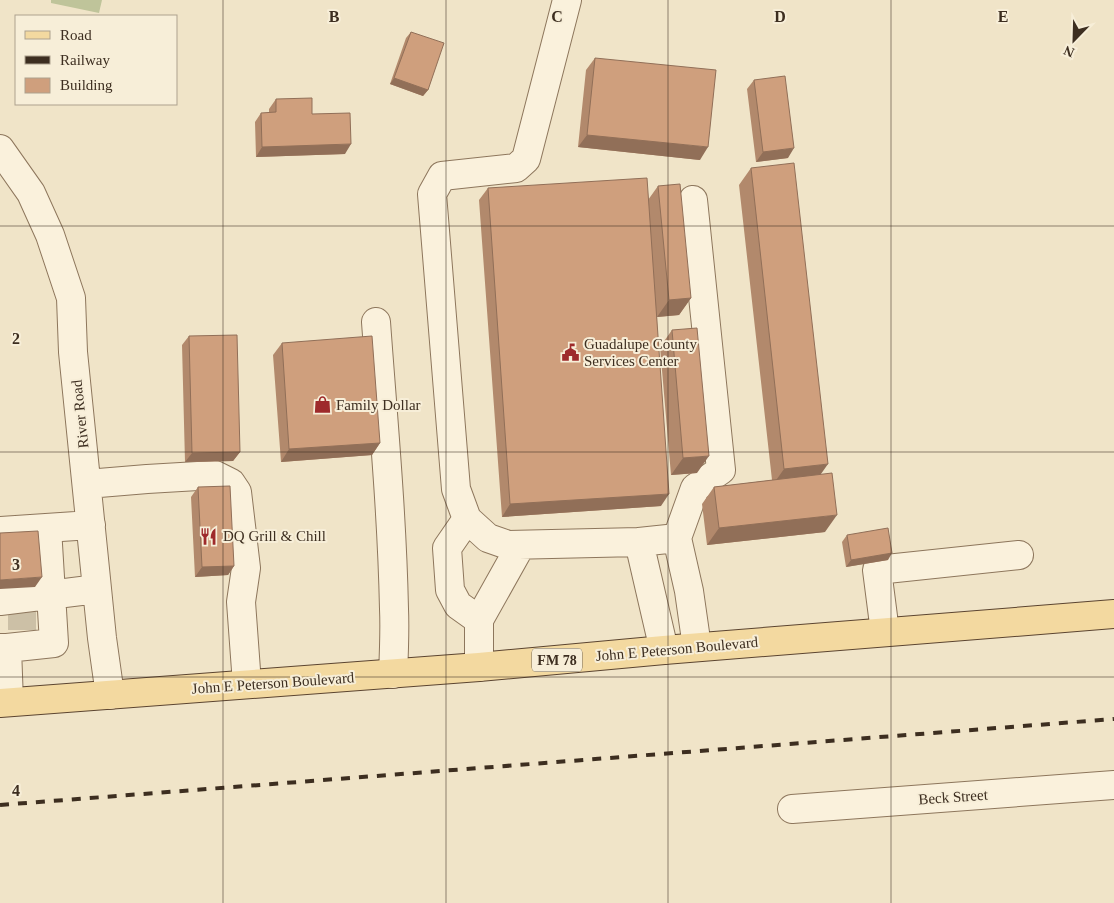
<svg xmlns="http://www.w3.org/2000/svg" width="1114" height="903" viewBox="0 0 1114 903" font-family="Georgia,serif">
  <rect width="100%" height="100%" fill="#f0e4c8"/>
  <path fill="#bfc49a" d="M 51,0 L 102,0 L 99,13 L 51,3 Z"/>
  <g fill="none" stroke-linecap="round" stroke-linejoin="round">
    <path stroke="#ccc0a6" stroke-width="28" stroke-dasharray="28 14" stroke-linecap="butt" d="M 22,610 L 22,630"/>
    <defs>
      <path id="minor" d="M 0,149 L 31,193 L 50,235 L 71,298 L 73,352 L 102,638 L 110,695
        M 376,322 C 383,418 392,513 394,609 C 395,630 394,652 393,674
        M 87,484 L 147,479 L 215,475 L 231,483 L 237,492 L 246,568 L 241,602 L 247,684
        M 467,519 L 456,489 L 432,194 L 442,176 L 516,168 L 526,159 L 567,0
        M 0,531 L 91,525
        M 677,538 L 689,591 L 697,647
        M 639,542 L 677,538 L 695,488 L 721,470 L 693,200
        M 0,601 L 97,589
        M 479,620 L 521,545
        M 885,632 L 877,570 L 1019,555
        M 0,648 L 7,648 L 9,702
        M 7,648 L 54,643 L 47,528
        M 479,667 L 479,620 L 458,605 L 450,590 L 447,548 L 467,519 L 488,538 L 508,545 L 639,542 L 664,650
        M 792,809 L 1114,785"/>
      <path id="major" d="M 0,703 L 479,667 L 664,650 L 1114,614"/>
    </defs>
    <use href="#minor" stroke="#8d765c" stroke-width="30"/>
    <use href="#major" stroke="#5b4430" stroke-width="30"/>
    <use href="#minor" stroke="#faf1dc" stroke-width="28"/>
    <use href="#major" stroke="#f3d9a0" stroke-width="28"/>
    <path stroke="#3d2e20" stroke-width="4" stroke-dasharray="9 9" stroke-linecap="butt" d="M 0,805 L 1114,719"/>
  </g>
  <path fill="#b2896c" d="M 411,32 L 428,90 L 423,96 L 390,84 L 406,38 Z
    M 595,58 L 700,160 L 578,147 L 586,70 Z
    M 754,80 L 788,158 L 756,162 L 747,89 Z
    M 276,99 L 312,114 L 345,154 L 256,157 L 255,122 L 261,113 L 269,113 L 269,109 Z
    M 751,168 L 820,475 L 825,532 L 707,545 L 702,504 L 714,487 L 772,480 L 739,185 Z
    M 658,186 L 691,298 L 679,315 L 657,317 L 661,506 L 502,517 L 479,200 L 488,188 L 648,200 Z
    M 672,330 L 697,473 L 671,475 L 660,347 Z
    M 189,336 L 240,452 L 233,461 L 185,462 L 182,345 Z
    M 282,343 L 380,443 L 372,455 L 281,462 L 273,355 Z
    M 198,487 L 234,566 L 228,575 L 195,577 L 191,497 Z
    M 847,535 L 888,560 L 846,567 L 842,542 Z"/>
  <path fill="#916f58" d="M 394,78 L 428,90 L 423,96 L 390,84 Z
    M 587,135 L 708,147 L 700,160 L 578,147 Z
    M 351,144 L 345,154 L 256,157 L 262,147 Z
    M 794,148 L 788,158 L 756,162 L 763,152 Z
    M 691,298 L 679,315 L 657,317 L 669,300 Z
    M 380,443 L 372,455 L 281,462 L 289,449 Z
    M 240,452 L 233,461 L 185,462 L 192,453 Z
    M 709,456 L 697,473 L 671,475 L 683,458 Z
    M 828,464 L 816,481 L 772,486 L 784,469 Z
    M 669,494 L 661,506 L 502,517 L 510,504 Z
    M 837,515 L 825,532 L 707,545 L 719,528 Z
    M 892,553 L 888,560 L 846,567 L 851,560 Z
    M 234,566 L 228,575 L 195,577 L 202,567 Z
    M 42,577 L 35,587 L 0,589 L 0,580 Z"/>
  <path fill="#cf9f7d" stroke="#916f58" d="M 411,32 L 444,43 L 428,90 L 394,78 Z
    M 595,58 L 716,70 L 708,147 L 587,135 Z
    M 785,76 L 794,148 L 763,152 L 754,80 Z
    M 312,98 L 312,114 L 350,113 L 351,144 L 262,147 L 261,113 L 276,112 L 276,99 Z
    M 794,163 L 828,464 L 784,469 L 751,168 Z
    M 647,178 L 669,494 L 510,504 L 488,188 Z
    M 680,184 L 691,298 L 669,300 L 658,186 Z
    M 697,328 L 709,456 L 683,458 L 672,330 Z
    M 237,335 L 240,452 L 192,453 L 189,336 Z
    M 372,336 L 380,443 L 289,449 L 282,343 Z
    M 832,473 L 837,515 L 719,528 L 714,487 Z
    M 230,486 L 234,566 L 202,567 L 198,487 Z
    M 888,528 L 892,553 L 851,560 L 847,535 Z
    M 38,531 L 42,577 L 0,580 L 0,533 Z"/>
  <path fill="none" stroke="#3d2e20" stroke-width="1" stroke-opacity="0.55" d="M 223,0 L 223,903M 446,0 L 446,903M 668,0 L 668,903M 891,0 L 891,903M 0,226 L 1114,226M 0,452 L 1114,452M 0,677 L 1114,677"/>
  <defs>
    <symbol id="civic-bare" viewBox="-9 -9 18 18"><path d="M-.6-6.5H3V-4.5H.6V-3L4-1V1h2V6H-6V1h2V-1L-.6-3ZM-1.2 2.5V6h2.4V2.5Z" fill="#9e2a2b" stroke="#f7eed8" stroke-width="2.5" paint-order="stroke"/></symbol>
    <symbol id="shop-bare" viewBox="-9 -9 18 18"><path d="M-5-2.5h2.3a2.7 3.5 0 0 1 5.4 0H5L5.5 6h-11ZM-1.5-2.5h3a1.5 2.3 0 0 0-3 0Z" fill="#9e2a2b" stroke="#f7eed8" stroke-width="2.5" paint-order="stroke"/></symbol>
    <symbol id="restaurant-bare" viewBox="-9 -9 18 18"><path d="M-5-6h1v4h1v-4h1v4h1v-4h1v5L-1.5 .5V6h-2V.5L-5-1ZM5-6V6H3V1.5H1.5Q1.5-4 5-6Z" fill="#9e2a2b" stroke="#f7eed8" stroke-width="2.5" paint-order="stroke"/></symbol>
  </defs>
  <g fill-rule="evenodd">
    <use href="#civic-bare" x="558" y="340" width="25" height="25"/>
    <use href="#shop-bare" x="310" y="392" width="25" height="25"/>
    <use href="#restaurant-bare" x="196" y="524" width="25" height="25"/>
  </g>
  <g text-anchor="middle" stroke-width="4" stroke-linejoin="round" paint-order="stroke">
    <rect fill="#f7eed8" stroke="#756857" stroke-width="1" x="532" y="648.5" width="50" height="23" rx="4"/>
    <g font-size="14" font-weight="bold" fill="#3d2e20">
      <text x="557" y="665">FM 78</text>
    </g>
    <g font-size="15" fill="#3d2e20" stroke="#f7eed8" text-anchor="start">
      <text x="584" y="349">Guadalupe County<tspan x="584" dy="17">Services Center</tspan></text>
      <text x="336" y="410">Family Dollar</text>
      <text x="223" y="541">DQ Grill &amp; Chill</text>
    </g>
    <g font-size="15" fill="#3d2e20" stroke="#f7eed8">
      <text transform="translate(80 414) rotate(-96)" y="5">River Road</text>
      <text transform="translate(677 649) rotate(-5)" y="5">John E Peterson Boulevard</text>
      <text transform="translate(273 683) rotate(-4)" y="5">John E Peterson Boulevard</text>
      <text transform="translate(953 797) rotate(-4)" y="5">Beck Street</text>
    </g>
  </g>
  <g font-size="16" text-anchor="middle" font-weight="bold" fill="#3d2e20" stroke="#f7eed8" stroke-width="4" stroke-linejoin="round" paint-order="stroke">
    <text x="334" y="22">B</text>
    <text x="557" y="22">C</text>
    <text x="780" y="22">D</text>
    <text x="1003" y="22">E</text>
    <text x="16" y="344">2</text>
    <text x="16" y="570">3</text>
    <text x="16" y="796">4</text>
  </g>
  <rect x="15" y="15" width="162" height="90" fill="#f7eed8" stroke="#ada18e"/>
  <rect x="25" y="31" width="25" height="8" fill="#f3d9a0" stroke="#ada18e"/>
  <text x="60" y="40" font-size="15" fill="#3d2e20">Road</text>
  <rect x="25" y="56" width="25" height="8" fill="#3d2e20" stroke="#ada18e"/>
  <text x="60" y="65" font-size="15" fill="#3d2e20">Railway</text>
  <rect x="25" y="78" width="25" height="15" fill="#cf9f7d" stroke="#ada18e"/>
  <text x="60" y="90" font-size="15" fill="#3d2e20">Building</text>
  <g transform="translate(1074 40) rotate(203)" stroke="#f7eed8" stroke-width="4" paint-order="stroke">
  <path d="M0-4L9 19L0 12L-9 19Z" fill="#3d2e20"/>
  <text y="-8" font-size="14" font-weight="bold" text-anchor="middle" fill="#3d2e20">N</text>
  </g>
</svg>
